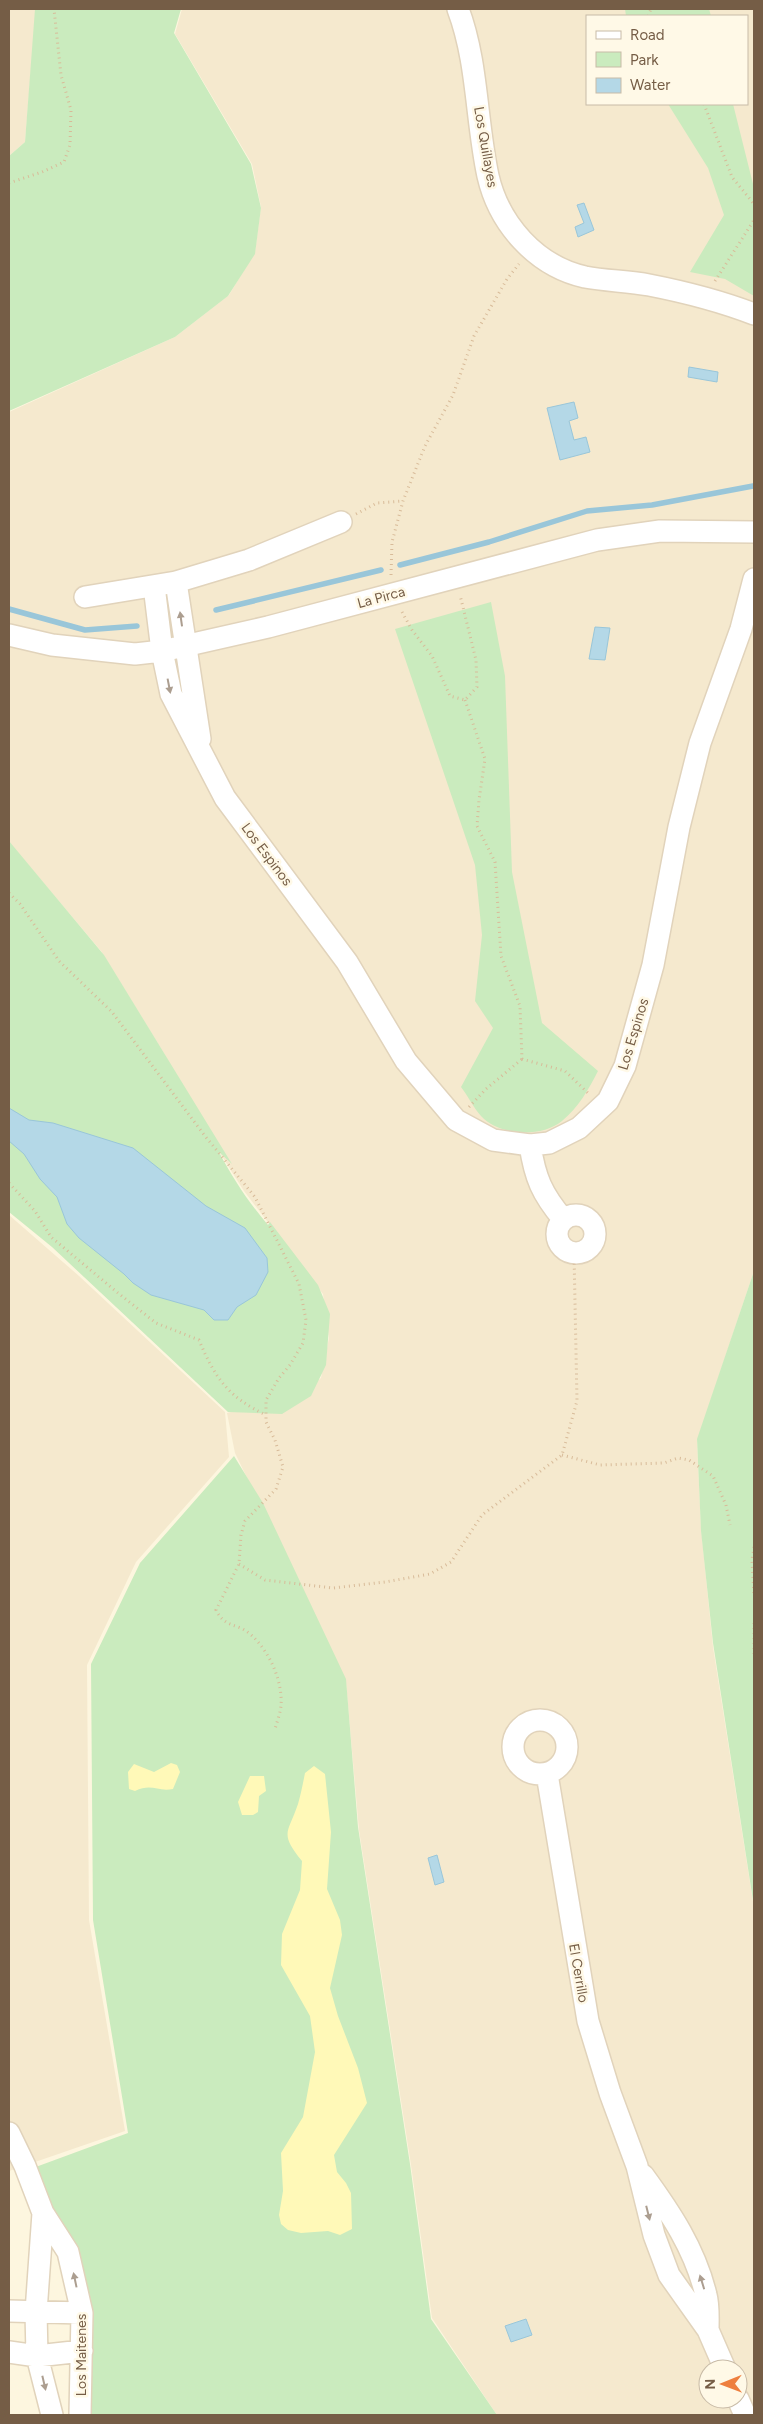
<svg xmlns="http://www.w3.org/2000/svg" width="763" height="2424" viewBox="0 0 763 2424" font-family="Figtree,sans-serif">
  <rect width="100%" height="100%" fill="#fdf6df"/>
  <path fill="#f5e9ce" fill-rule="evenodd" d="M 9,9 L 36,9 L 25,142 L 9,156 Z
    M 182,9 L 754,9 L 754,1271 L 697,1441 L 701,1528 L 713,1647 L 754,1908 L 754,2415 L 497,2415 L 432,2318 L 411,2165 L 359,1830 L 346,1682 L 235,1453 L 227,1413 L 250,1407 L 288,1406 L 321,1378 L 329,1338 L 323,1294 L 244,1191 L 199,1120 L 165,1055 L 101,951 L 9,842 L 9,412 L 175,337 L 229,295 L 255,252 L 261,207 L 252,164 L 175,34 ZM 587,16 L 747,16 L 747,104 L 587,104 ZM 708,2369 L 738,2369 L 738,2399 L 708,2399 Z
    M 9,1215 L 79,1276 L 225,1412 L 229,1457 L 136,1562 L 87,1665 L 89,1920 L 125,2131 L 9,2171 Z"/>
  <path fill="#caebbe" d="M 35,9 L 181,9 L 174,33 L 251,164 L 261,208 L 255,254 L 228,296 L 175,337 L 9,411 L 9,156 L 25,142 Z
    M 625,9 L 709,9 L 711,16 L 626,16 Z
    M 668,104 L 733,104 L 754,188 L 754,296 L 725,279 L 690,272 L 724,215 L 708,168 Z
    M 491,602 L 505,676 L 512,872 L 542,1023 L 598,1071 C 589,1089 578,1108 562,1121 C 541,1138 499,1136 481,1116 C 473,1107 468,1096 461,1087 L 493,1028 L 475,1001 L 482,935 L 475,865 L 395,629 Z
    M 9,841 L 104,955 L 232,1164 L 219,1152 C 232,1177 249,1203 268,1225 L 270,1222 L 318,1285 L 330,1314 L 326,1365 L 311,1396 L 282,1414 L 228,1412 L 52,1247 L 9,1212 Z
    M 754,1271 L 754,1907 L 713,1643 L 701,1531 L 697,1439 Z
    M 234,1456 L 263,1503 L 346,1679 L 358,1827 L 410,2164 L 431,2319 L 497,2415 L 84,2415 L 79,2293 L 33,2168 L 128,2133 L 93,1920 L 91,1664 L 140,1563 Z"/>
  <path fill="#fff9b8" d="M 171,1763 L 177,1765 L 180,1772 L 173,1789 C 157,1792 152,1783 135,1791 L 129,1789 L 128,1772 L 134,1764 L 154,1772 Z
    M 314,1766 L 325,1774 L 331,1832 L 327,1889 L 340,1920 L 342,1935 L 330,1988 L 338,2016 L 358,2068 L 367,2103 L 334,2155 L 337,2172 L 346,2183 L 351,2193 L 352,2229 L 340,2235 L 328,2231 L 301,2233 L 288,2230 L 281,2224 L 279,2215 L 283,2191 L 281,2153 L 303,2117 L 315,2052 L 310,2016 L 281,1965 L 282,1934 L 300,1890 L 302,1861 C 279,1832 288,1834 298,1804 C 301,1794 303,1783 305,1773 Z
    M 250,1776 L 264,1776 L 266,1791 L 259,1796 L 258,1812 L 253,1815 L 242,1815 L 238,1802 Z"/>
  <path fill="#b4d8e7" stroke="#99c6d9" d="M 584,203 L 594,230 L 578,237 L 575,227 L 584,223 L 577,205 Z
    M 689,367 L 718,372 L 717,382 L 688,377 Z
    M 574,402 L 578,418 L 569,421 L 574,440 L 586,437 L 590,452 L 560,460 L 547,408 Z
    M 595,627 L 610,628 L 605,660 L 589,659 Z
    M 9,1108 L 29,1120 L 53,1123 L 133,1148 L 206,1206 L 245,1228 L 267,1258 L 268,1272 L 256,1295 L 237,1307 L 228,1320 L 214,1320 L 204,1310 L 151,1295 L 133,1283 L 124,1274 L 79,1238 L 67,1224 L 57,1197 L 40,1179 L 24,1154 L 9,1141 Z
    M 437,1855 L 444,1882 L 435,1885 L 428,1858 Z
    M 526,2319 L 532,2335 L 511,2342 L 505,2326 Z"/>
  <g fill="none" stroke-linecap="round" stroke-linejoin="round">
    <path stroke="#99c6d9" stroke-width="5.5" d="M 400,565 L 489,542 L 587,511 L 652,505 L 753,486
      M 9,609 L 85,630 L 137,626
      M 216,610 L 381,570"/>
    <defs>
      <path id="street" d="M 458,9 C 478,62 476,121 488,176 C 499,224 536,266 585,277 C 606,281 628,281 649,285 C 685,292 720,301 754,314
        M 176,582 L 200,739
        M 154,586 L 162,651 L 171,694 L 225,798 L 347,962 L 406,1061 L 456,1120 L 493,1140 L 530,1145 L 549,1143 L 579,1128 L 608,1101 L 625,1066 L 653,965 L 679,827 L 700,743 L 741,629 L 754,579
        M 85,597 L 176,582 L 249,560 L 341,522
        M 9,635 L 52,645 L 135,654 L 162,651 L 268,627 L 597,540 L 660,531 L 754,532
        M 530,1145 C 535,1178 542,1194 563,1219
        M557 1234a19 19 0 1 1 38 0a19 19 0 1 1-38 0Z
        M513 1747a27 27 0 1 1 54 0a27 27 0 1 1-54 0Z
        M 547,1774 L 588,2021 L 610,2093 L 637,2166 L 654,2235 L 669,2275 L 708,2330 L 725,2369
        M 9,2133 L 25,2166 L 43,2213 L 68,2252 L 82,2313 L 80,2415
        M 643,2175 C 670,2212 695,2249 706,2295 C 709,2306 708,2319 708,2330
        M 43,2213 L 36,2312 L 37,2356 L 52,2415
        M 9,2311 L 82,2313
        M 9,2352 L 37,2356 L 82,2351
        M 738,2399 L 745,2415"/>
    </defs>
    <use href="#street" stroke="#e1d3bb" stroke-width="24"/>
    <path stroke="#d8bb99" stroke-width="3" stroke-dasharray="1 4" stroke-linecap="butt" d="M 648,16 L 651,9
      M 704,104 L 732,177 L 754,204
      M 9,183 L 42,172 L 64,162 L 70,145 L 71,110 L 61,75 L 54,9
      M 715,281 L 754,220
      M 356,514 L 377,503 L 403,501
      M 391,575 L 392,542 L 403,501 L 425,446 L 453,395 L 474,336 L 507,279 L 519,264
      M 402,612 L 412,630 L 432,656 L 450,696 L 465,700 L 477,687 L 476,660 L 460,595
      M 465,700 L 485,759 L 479,800 L 477,826 L 495,862 L 501,956 L 520,1006 L 522,1059
      M 9,893 L 20,904 L 59,961 L 112,1012 L 205,1136 L 255,1197 L 299,1284 L 306,1320 L 303,1343 L 290,1365 L 279,1378 L 266,1400 L 266,1422 L 275,1440 L 283,1467 L 276,1489 L 245,1521 L 241,1535 L 239,1564 L 216,1610 C 226,1629 236,1622 250,1634 C 269,1650 283,1681 281,1706 C 280,1714 277,1722 275,1729
      M 522,1059 L 565,1071 L 588,1093
      M 469,1107 L 486,1089 L 522,1059
      M 9,1183 L 35,1211 L 51,1237 L 118,1293 L 156,1323 L 199,1340 C 215,1378 228,1397 266,1415
      M 562,1455 L 600,1465 L 664,1463 L 678,1458 L 689,1460 L 713,1476 L 726,1505 L 730,1525
      M 754,1547 L 752,1560 L 754,1596
      M 239,1564 L 265,1580 L 333,1588 L 385,1582 L 430,1574 L 451,1562 L 482,1515 L 562,1455 L 577,1401 L 574,1253
      M 754,1623 L 754,1657"/>
    <use href="#street" stroke="#fff" stroke-width="21"/>
  </g>
  <defs><path id="oneway-solid" d="M-6-.8H1V-3.2L6.5 0L1 3.2V.8H-6Z" transform="scale(1.25)"/></defs>
  <g fill="#ac9e90">
    <use href="#oneway-solid" transform="translate(181 619) rotate(-98)"/>
    <use href="#oneway-solid" transform="translate(169 686) rotate(79)"/>
    <use href="#oneway-solid" transform="translate(648 2213) rotate(76)"/>
    <use href="#oneway-solid" transform="translate(75 2280) rotate(-102)"/>
    <use href="#oneway-solid" transform="translate(702 2282) rotate(-107)"/>
    <use href="#oneway-solid" transform="translate(44 2383) rotate(77)"/>
  </g>
  <g text-anchor="middle" stroke-width="5" stroke-linejoin="round" paint-order="stroke">
    <g font-size="14" fill="#755d46" stroke="#fff9e7">
      <text transform="translate(486 147) rotate(80)" y="5">Los Quillayes</text>
      <text transform="translate(381 597) rotate(-15)" y="5">La Pirca</text>
      <text transform="translate(267 854) rotate(53)" y="5">Los Espinos</text>
      <text transform="translate(633 1034) rotate(-73)" y="5">Los Espinos</text>
      <text transform="translate(579 1973) rotate(80)" y="5">El Cerrillo</text>
      <text transform="translate(81 2355) rotate(-90)" y="5">Los Maitenes</text>
    </g>
  </g>
  <rect width="763" height="2424" fill="none" stroke="#755d46" stroke-width="20"/>
  <rect x="586" y="15" width="162" height="90" fill="#fff9e7" stroke="#c8bba7"/>
  <rect x="596" y="31" width="25" height="8" fill="#ffffff" stroke="#c8bba7"/>
  <text x="630" y="40" font-size="15" fill="#755d46">Road</text>
  <rect x="596" y="52" width="25" height="15" fill="#caebbe" stroke="#c8bba7"/>
  <text x="630" y="65" font-size="15" fill="#755d46">Park</text>
  <rect x="596" y="78" width="25" height="15" fill="#b4d8e7" stroke="#c8bba7"/>
  <text x="630" y="90" font-size="15" fill="#755d46">Water</text>
  <g transform="translate(723 2384) rotate(269)"><circle r="24" fill="#fff9e7" stroke="#c8bba7"/>
  <path d="M0-4L9 19L0 12L-9 19Z" fill="#ee7f3e"/>
  <text y="-8" font-size="14" font-weight="bold" text-anchor="middle" fill="#755d46">N</text>
  </g>
</svg>
